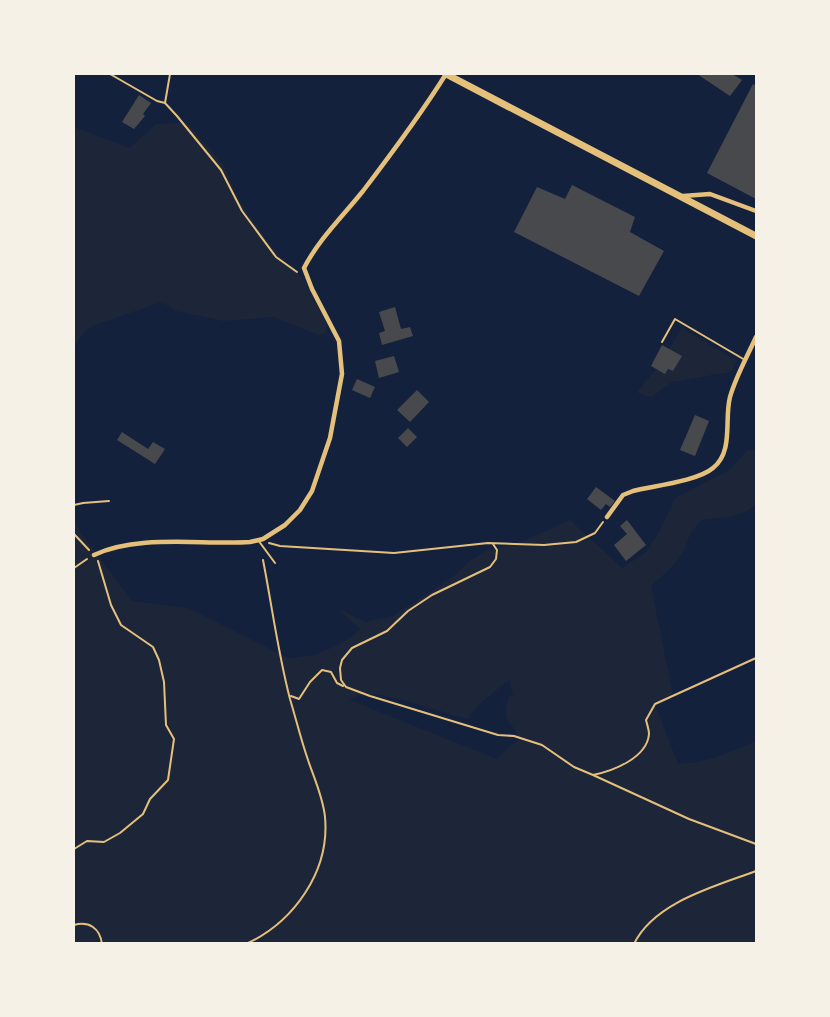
<svg xmlns="http://www.w3.org/2000/svg" width="830" height="1017" viewBox="0 0 830 1017" font-family="'Alegreya Sans',sans-serif">
  <rect width="100%" height="100%" fill="#14213d"/>
  <path fill="#1d2539" fill-rule="evenodd" d="M 187,123 L 224,165 L 238,200 L 281,259 L 305,281 L 327,325 L 326,333 L 318,335 L 274,317 L 223,321 L 176,311 L 165,304 L 159,303 L 95,325 L 83,333 L 74,347 L 74,127 L 130,148 L 156,124 Z
    M 682,328 L 737,361 L 731,372 L 672,382 L 653,396 L 645,396 L 637,392 L 656,369 L 668,369 L 673,371 L 681,356 L 669,349 Z
    M 747,450 L 756,450 L 756,504 C 740,518 724,518 703,519 L 691,532 L 683,552 L 672,567 L 651,586 L 673,696 L 655,704 L 678,764 C 705,763 732,752 756,741 L 756,943 L 74,943 L 74,516 L 80,532 L 132,601 L 188,608 L 288,658 L 314,655 L 333,647 L 350,638 L 360,629 L 338,609 L 366,622 L 393,616 L 454,576 L 470,561 L 486,551 L 525,540 L 570,520 L 622,568 L 646,552 L 659,532 L 675,498 L 731,469 ZM 509,680 L 513,695 L 509,697 C 499,728 517,721 519,740 L 505,750 L 497,759 L 350,700 C 355,696 361,694 367,694 C 396,695 439,712 468,719 L 478,705 Z"/>
  <path fill="#48494c" d="M 697,74 L 732,74 L 742,80 L 730,96 Z
    M 753,84 L 756,86 L 756,199 L 707,173 Z
    M 139,95 L 151,103 L 143,114 L 145,116 L 134,129 L 122,122 Z
    M 572,185 L 635,217 L 630,232 L 664,251 L 639,296 L 514,232 L 537,187 L 565,199 Z
    M 395,307 L 401,329 L 410,327 L 413,336 L 382,345 L 379,333 L 385,331 L 379,312 Z
    M 662,345 L 682,356 L 673,371 L 668,369 L 665,374 L 651,366 Z
    M 394,356 L 399,372 L 379,378 L 375,361 Z
    M 357,379 L 375,387 L 370,398 L 352,390 Z
    M 417,390 L 429,402 L 410,422 L 397,410 Z
    M 695,415 L 709,421 L 695,456 L 680,450 Z
    M 408,428 L 417,437 L 407,447 L 398,438 Z
    M 122,432 L 148,449 L 153,442 L 165,449 L 155,464 L 117,440 Z
    M 596,487 L 615,501 L 610,507 L 606,504 L 601,510 L 587,499 Z
    M 627,520 L 646,545 L 626,561 L 614,545 L 627,534 L 620,526 Z"/>
  <g fill="none" stroke-linecap="round" stroke-linejoin="round">
    <path stroke="#e5c07b" stroke-width="2" d="M 110,74 L 157,101 L 165,103 L 177,116 L 221,170 L 242,211 L 276,257 L 297,272
      M 165,103 L 170,74
      M 74,505 L 83,503 L 109,501
      M 74,534 L 89,550
      M 269,543 L 280,546 L 394,553 L 488,543 L 544,545 L 576,542 L 595,533 L 603,522
      M 493,544 L 497,550 L 496,559 L 490,567 L 432,595 L 408,611 L 387,631 L 352,648 L 342,660 L 340,668 L 341,680 L 346,687 L 370,696 L 498,735 L 514,736 L 542,745 L 574,767 L 593,775 L 689,819 L 756,844
      M 74,568 L 87,559
      M 291,696 L 299,699 L 310,682 L 322,670 L 331,672 L 337,683 L 343,686
      M 593,775 C 613,771 647,758 649,734 C 649,730 647,724 646,720 L 655,704 L 756,658
      M 74,849 L 87,841 L 104,842 L 120,833 L 143,814 L 150,799 L 168,780 L 174,739 L 166,725 L 164,682 L 159,660 L 153,647 L 121,625 L 111,605 L 98,561
      M 246,944 C 294,922 330,871 325,817 C 323,797 314,778 308,760 C 301,740 296,719 290,699 C 278,653 272,606 263,560"/>
    <path stroke="#e5c07b" stroke-width="2" d="M 662,342 L 675,319 L 745,360
      M 258,540 L 275,563
      M 74,925 C 89,921 100,928 102,944
      M 634,944 C 654,902 716,886 756,871"/>
    <path stroke="#e5c07b" stroke-width="4.5" d="M 683,196 L 710,194 L 756,211
      M 607,517 L 623,495 L 633,491 C 653,486 698,481 713,468 C 734,451 724,420 730,397 C 736,376 747,357 756,337
      M 94,555 C 138,534 201,545 250,542 L 263,539 L 285,525 L 300,510 L 312,491 L 330,438 L 342,374 L 339,341 L 312,289 L 304,268 C 319,239 343,216 363,191 C 392,153 421,114 446,74"/>
    <path stroke="#e5c07b" stroke-width="7" d="M 446,74 L 756,236"/>
  </g>
  <rect width="830" height="1017" fill="none" stroke="#f6f1e7" stroke-width="150"/>
</svg>
